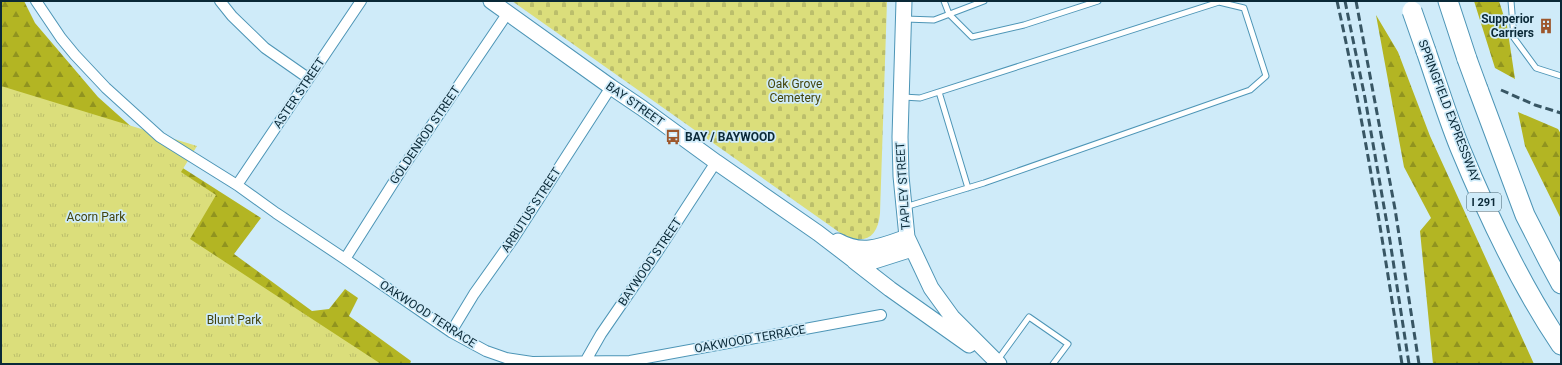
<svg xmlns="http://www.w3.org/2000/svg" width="1562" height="365" viewBox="0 0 1562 365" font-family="Roboto,sans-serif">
  <defs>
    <pattern id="forest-firs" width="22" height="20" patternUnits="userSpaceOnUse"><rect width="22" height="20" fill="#b3b523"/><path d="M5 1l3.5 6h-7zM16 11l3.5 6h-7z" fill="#90931f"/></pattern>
    <pattern id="cemetery-stones" width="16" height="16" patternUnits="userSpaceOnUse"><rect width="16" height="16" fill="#dbde7b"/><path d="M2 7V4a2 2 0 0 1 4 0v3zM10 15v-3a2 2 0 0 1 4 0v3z" fill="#bbbe6b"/></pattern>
    <pattern id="park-tufts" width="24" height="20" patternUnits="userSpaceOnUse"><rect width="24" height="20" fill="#dbde7b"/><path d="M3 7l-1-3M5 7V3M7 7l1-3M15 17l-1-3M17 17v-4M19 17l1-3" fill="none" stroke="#bbbe6b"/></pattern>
  </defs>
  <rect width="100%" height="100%" fill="#cfebf9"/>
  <path fill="url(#forest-firs)" d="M 1,1 L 24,1 L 35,23 L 98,97 L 164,156 L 261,218 L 234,254 L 312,311 L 329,309 L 345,289 L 358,298 L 349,316 L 411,361 L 410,364 L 1,364 Z
    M 1474,1 L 1499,1 L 1507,26 L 1515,79 L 1495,68 Z
    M 1376,15 L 1398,52 L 1430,136 L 1534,364 L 1433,364 L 1420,231 L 1431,218 L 1404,167 Z
    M 1518,112 L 1558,129 L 1561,134 L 1561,219 L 1525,146 Z"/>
  <path fill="url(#cemetery-stones)" d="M 512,1 L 887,1 L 880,213 C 878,236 867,244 846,237 Z"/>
  <path fill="url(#park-tufts)" d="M 1,86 L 197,146 L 181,172 L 216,195 L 190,239 L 381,364 L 1,364 Z"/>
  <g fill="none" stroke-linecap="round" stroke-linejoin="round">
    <defs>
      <path id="service" d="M 944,1 L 949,14 L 972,37 L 1024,25 L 1098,1
        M 1511,1 L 1514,38 L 1536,68 L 1561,76
        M 905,19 L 934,20 L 984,1
        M 939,92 L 968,188
        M 903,97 L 920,98 L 1219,2 L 1244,8 L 1266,76 L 1250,90 L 984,183 L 905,207
        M 997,361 L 1029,317 L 1068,344 L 1053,364"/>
      <path id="minor" d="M 36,1 L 61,38 L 75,55 L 106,88 L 160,137 L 237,185 L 276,213 L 345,259 L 451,332 L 486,351 L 506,358 L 532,362 L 630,361 L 881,315
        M 220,1 L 232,16 L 265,48 L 308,78
        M 237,185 L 361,1
        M 345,259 L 402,169 L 507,14
        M 451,332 L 474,294 L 513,239 L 611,87
        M 585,362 L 601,334 L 658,251 L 716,162"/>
      <path id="secondary" d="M 491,1 L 611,87 L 642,108 L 716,162 L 818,233 L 852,259 L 868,263 L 912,249
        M 904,1 L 900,137 L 901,176 L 907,237 L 931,288 L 952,317 L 999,364
        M 838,241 C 863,255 882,246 907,237
        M 854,261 L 890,289 L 969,345"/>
      <path id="motorway" d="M 1448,1 L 1467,59
        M 1426,51 C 1437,83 1447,116 1460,148 C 1488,216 1520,284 1561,345
        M 1478,89 L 1525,215 L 1548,260 L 1561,284"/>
    </defs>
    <use href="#service" stroke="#4d95b6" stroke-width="7"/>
    <use href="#minor" stroke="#4d95b6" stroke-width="12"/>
    <use href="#secondary" stroke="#4d95b6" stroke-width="17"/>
    <use href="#motorway" stroke="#4d95b6" stroke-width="21"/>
    <use href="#service" stroke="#fff" stroke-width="5"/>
    <use href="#minor" stroke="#fff" stroke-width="10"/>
    <use href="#secondary" stroke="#fff" stroke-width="15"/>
    <use href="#motorway" stroke="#fff" stroke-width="19"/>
    <path stroke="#385664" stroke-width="3" stroke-dasharray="8 4" stroke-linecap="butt" d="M 1337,1 C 1364,121 1383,243 1402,364
      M 1345,1 L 1365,98 L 1390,241 L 1409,364
      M 1356,1 L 1395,209 L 1419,364
      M 1501,90 L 1535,105 L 1561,113"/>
    <defs>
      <path id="motorway-bridge" d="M 1412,11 L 1426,51
        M 1467,59 L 1478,89"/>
    </defs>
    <use href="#motorway-bridge" stroke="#4d95b6" stroke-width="21" stroke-linecap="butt"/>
    <use href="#motorway-bridge" stroke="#fff" stroke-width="19"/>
  </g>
  <defs>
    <symbol id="building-bare" viewBox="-9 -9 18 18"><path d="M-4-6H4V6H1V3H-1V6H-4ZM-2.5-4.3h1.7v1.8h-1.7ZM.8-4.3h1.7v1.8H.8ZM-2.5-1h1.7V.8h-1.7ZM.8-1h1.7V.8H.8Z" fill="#9d572c" stroke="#cfebf9" stroke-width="2.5" paint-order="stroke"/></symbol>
    <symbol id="bus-bare" viewBox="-9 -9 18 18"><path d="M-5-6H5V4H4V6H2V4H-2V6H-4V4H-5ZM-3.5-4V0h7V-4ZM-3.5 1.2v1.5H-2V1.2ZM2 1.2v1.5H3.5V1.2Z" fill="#9d572c" stroke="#cfebf9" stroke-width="2.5" paint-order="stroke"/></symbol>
  </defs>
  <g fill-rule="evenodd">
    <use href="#building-bare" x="1535" y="15" width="22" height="22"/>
    <use href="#bus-bare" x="662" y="126" width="22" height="22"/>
  </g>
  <g text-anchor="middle" stroke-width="3.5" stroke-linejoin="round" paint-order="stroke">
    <rect fill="#cfebf9" stroke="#456371" stroke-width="1" x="1467" y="193" width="34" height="18" rx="3"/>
    <g font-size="11" font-weight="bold" fill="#0a2937">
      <text x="1484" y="206">I 291</text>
    </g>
    <g font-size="12" font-weight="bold" fill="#0a2937" stroke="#cfebf9" text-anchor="end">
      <text x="1534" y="23">Supperior<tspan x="1534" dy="14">Carriers</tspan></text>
      <text x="685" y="141" text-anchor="start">BAY / BAYWOOD</text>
    </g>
    <g font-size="12" fill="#43440c" stroke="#cfebf9">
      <text x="795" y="88">Oak Grove<tspan x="795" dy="14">Cemetery</tspan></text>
      <text x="96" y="221">Acorn Park</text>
      <text x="234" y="324">Blunt Park</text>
    </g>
    <g font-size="12" fill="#0a2937" stroke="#cfebf9">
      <text transform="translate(299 93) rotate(-56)" y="4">ASTER STREET</text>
      <text transform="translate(635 104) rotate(35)" y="4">BAY STREET</text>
      <text transform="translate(1449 111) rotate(69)" y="4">SPRINGFIELD EXPRESSWAY</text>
      <text transform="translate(425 135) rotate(-56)" y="4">GOLDENROD STREET</text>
      <text transform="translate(903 186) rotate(-94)" y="4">TAPLEY STREET</text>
      <text transform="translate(531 210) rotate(-57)" y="4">ARBUTUS STREET</text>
      <text transform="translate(650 262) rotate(-56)" y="4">BAYWOOD STREET</text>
      <text transform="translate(428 314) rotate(33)" y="4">OAKWOOD TERRACE</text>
      <text transform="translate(750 339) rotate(-10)" y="4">OAKWOOD TERRACE</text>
    </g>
  </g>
  <rect width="1562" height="365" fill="none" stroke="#0a2937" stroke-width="4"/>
</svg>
